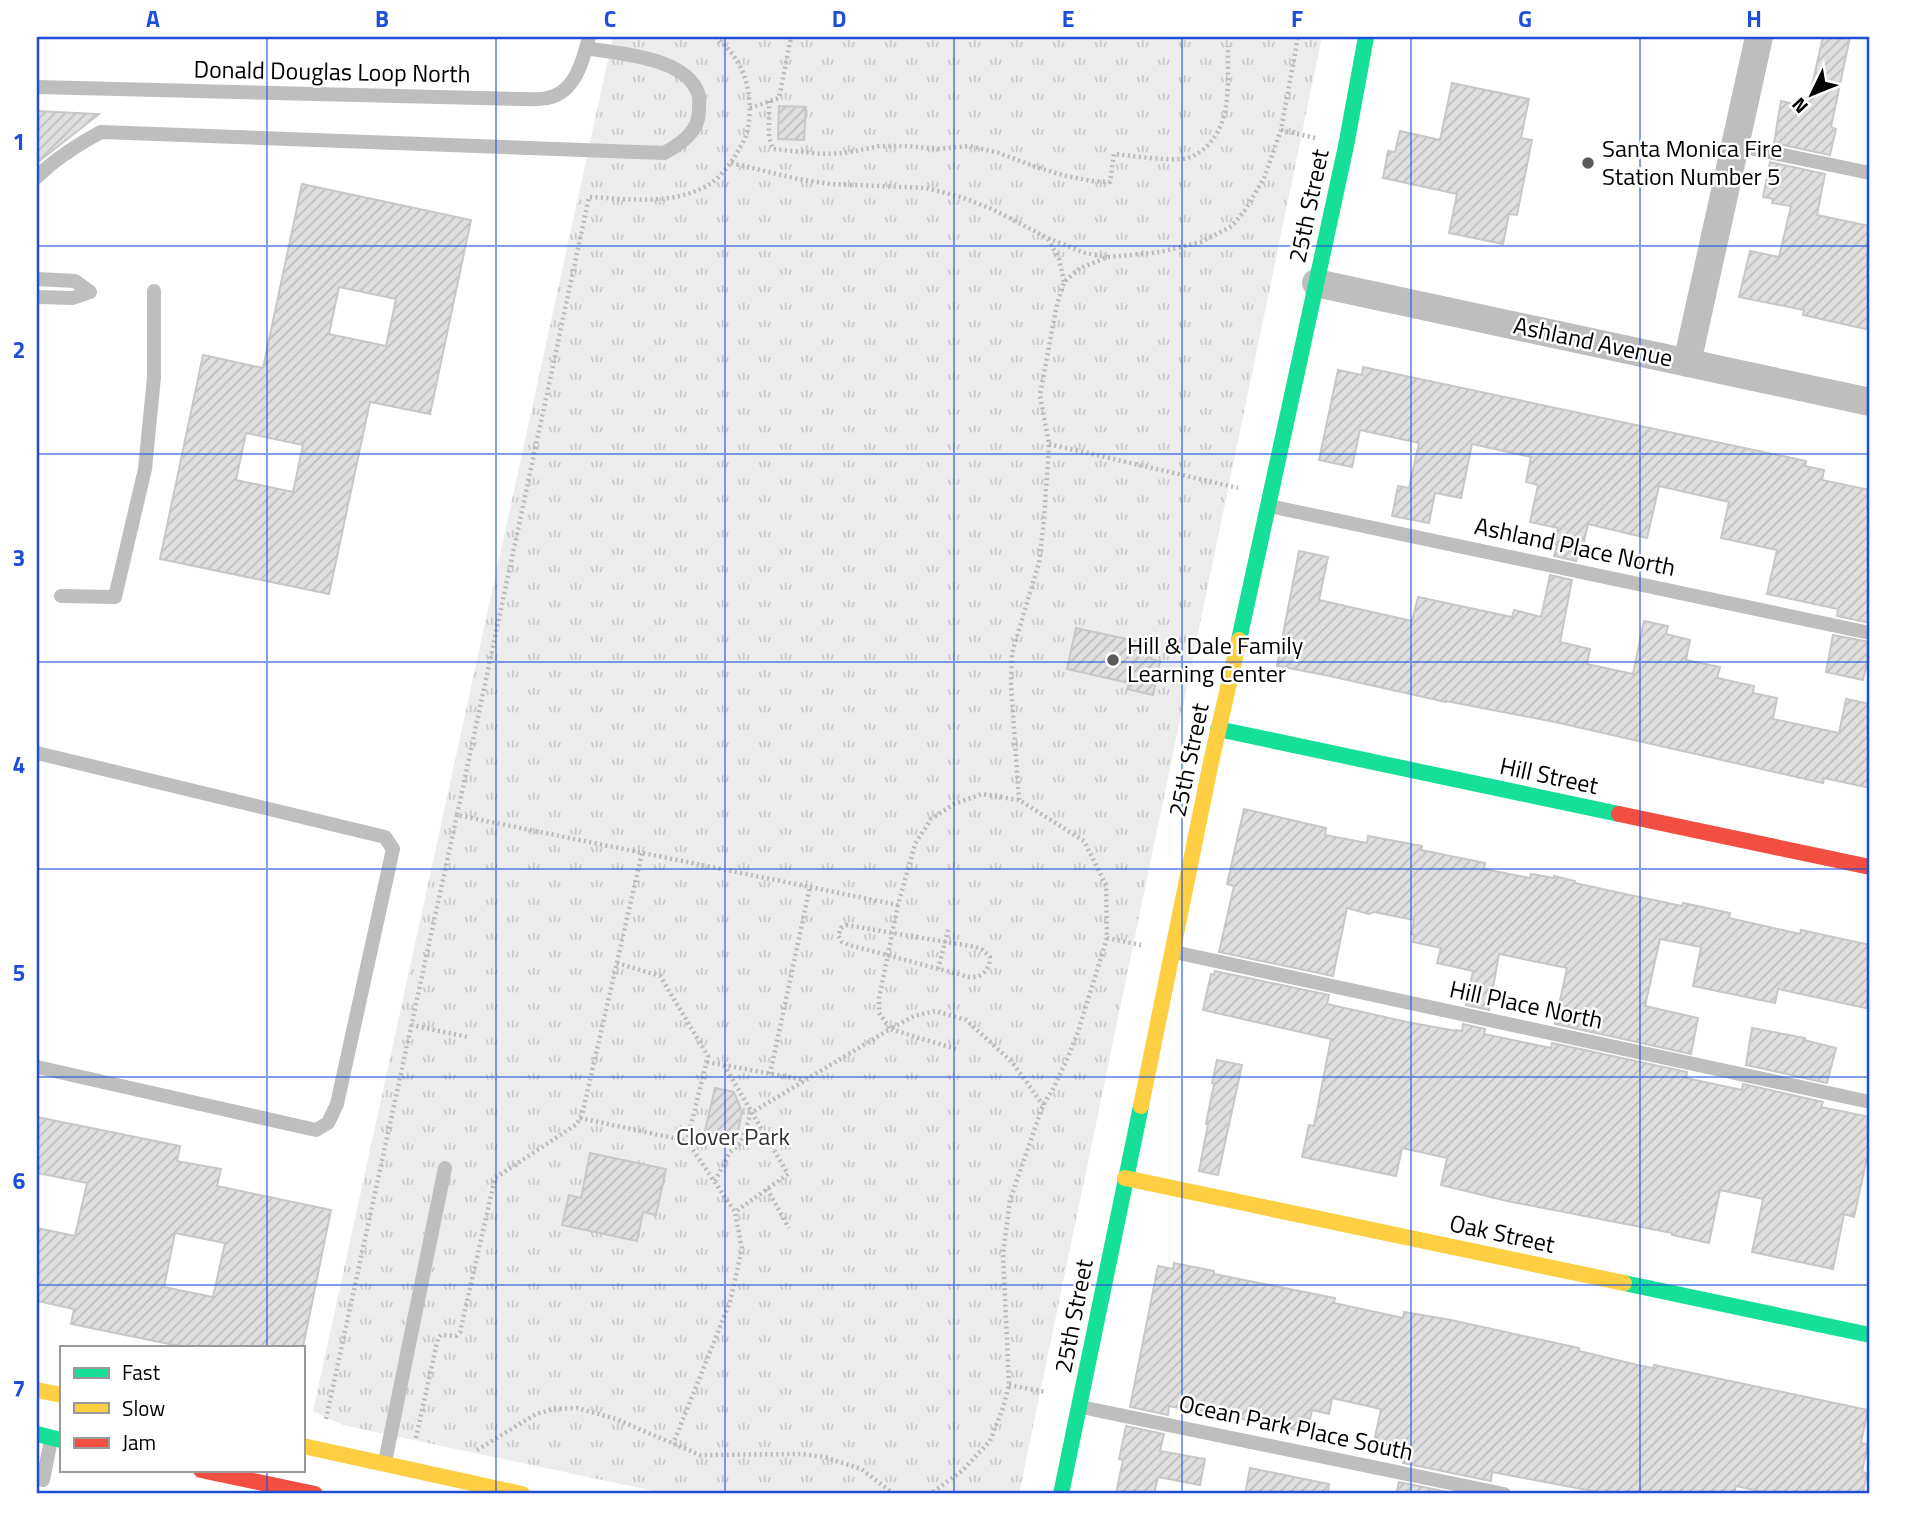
<svg xmlns="http://www.w3.org/2000/svg" width="1907" height="1531" viewBox="0 0 1907 1531" font-family="'Titillium Web',sans-serif">
  <defs>
    <pattern id="park-tufts" width="24" height="20" patternUnits="userSpaceOnUse" patternTransform="scale(1.75)"><rect width="24" height="20" fill="#ececec"/><path d="M3 7l-1-3M5 7V3M7 7l1-3M15 17l-1-3M17 17v-4M19 17l1-3" fill="none" stroke="#c9c9c9"/></pattern>
    <pattern id="building-hatch" width="6" height="6" patternUnits="userSpaceOnUse" patternTransform="scale(1.75)"><rect width="6" height="6" fill="#dfdfdf"/><path d="M-1 1l2-2M0 6l6-6M5 7l2-2" fill="none" stroke="#bebebe"/></pattern>
  </defs>
  <rect width="100%" height="100%" fill="#fff"/>
  <path fill="url(#park-tufts)" d="M 613,37 L 1322,37 L 1019,1494 L 668,1494 L 343,1425 L 313,1411 Z"/>
  <path fill="url(#building-hatch)" stroke="#c7c7c7" stroke-width="2" fill-rule="evenodd" d="M 1823,37 L 1850,37 L 1831,127 L 1836,129 L 1830,155 L 1774,143 L 1781,101 L 1807,107 Z
    M 1452,83 L 1529,99 L 1521,138 L 1532,140 L 1517,215 L 1509,214 L 1503,244 L 1449,233 L 1457,194 L 1383,178 L 1388,151 L 1395,152 L 1400,131 L 1440,140 Z
    M 779,106 L 806,107 L 804,140 L 778,139 Z
    M 37,111 L 99,114 L 37,163 Z
    M 1770,162 L 1825,174 L 1817,215 L 1870,226 L 1870,330 L 1803,315 L 1804,310 L 1739,297 L 1750,251 L 1779,257 L 1791,206 L 1772,203 L 1773,199 L 1763,197 Z
    M 302,184 L 471,220 L 430,414 L 370,402 L 329,594 L 160,559 L 203,355 L 263,368 ZM 339,287 L 396,299 L 386,346 L 329,334 ZM 246,433 L 303,445 L 293,492 L 236,480 Z
    M 1363,367 L 1806,461 L 1805,466 L 1824,470 L 1822,480 L 1870,490 L 1870,623 L 1837,616 L 1838,609 L 1767,594 L 1777,550 L 1721,538 L 1729,502 L 1659,486 L 1647,538 L 1588,524 L 1582,550 L 1579,549 L 1576,561 L 1554,556 L 1557,545 L 1554,544 L 1558,528 L 1530,522 L 1538,485 L 1526,482 L 1531,457 L 1472,444 L 1461,498 L 1435,493 L 1429,523 L 1392,516 L 1398,486 L 1409,488 L 1419,443 L 1360,430 L 1352,467 L 1319,460 L 1338,370 L 1362,375 Z
    M 1299,551 L 1328,557 L 1319,600 L 1412,621 L 1418,597 L 1512,617 L 1514,610 L 1541,617 L 1550,575 L 1572,580 L 1560,642 L 1590,649 L 1587,664 L 1633,674 L 1644,621 L 1668,626 L 1666,634 L 1690,640 L 1686,660 L 1720,667 L 1717,678 L 1754,686 L 1753,693 L 1777,698 L 1773,719 L 1839,733 L 1846,699 L 1870,704 L 1870,788 L 1824,778 L 1823,783 L 1555,722 L 1446,701 L 1446,702 L 1325,675 L 1277,666 Z
    M 1076,628 L 1154,645 L 1151,659 L 1160,661 L 1153,695 L 1127,689 L 1129,683 L 1067,669 Z
    M 1833,635 L 1870,642 L 1870,651 L 1863,680 L 1826,672 Z
    M 1244,809 L 1326,828 L 1325,835 L 1367,843 L 1368,836 L 1422,846 L 1421,850 L 1485,863 L 1484,869 L 1530,878 L 1531,874 L 1554,878 L 1554,876 L 1575,881 L 1575,883 L 1616,892 L 1682,906 L 1683,903 L 1730,913 L 1729,918 L 1800,934 L 1801,930 L 1870,945 L 1870,1009 L 1778,989 L 1775,1003 L 1693,986 L 1701,947 L 1660,939 L 1645,1006 L 1698,1018 L 1691,1054 L 1555,1024 L 1567,968 L 1499,954 L 1489,1010 L 1466,1005 L 1473,971 L 1437,963 L 1441,948 L 1413,942 L 1414,935 L 1411,934 L 1414,920 L 1374,912 L 1369,914 L 1347,908 L 1333,976 L 1219,952 L 1234,886 L 1227,884 Z
    M 1215,971 L 1329,995 L 1327,1004 L 1407,1022 L 1456,1031 L 1456,1030 L 1462,1031 L 1463,1024 L 1485,1029 L 1484,1034 L 1551,1048 L 1552,1043 L 1687,1072 L 1686,1078 L 1742,1090 L 1743,1084 L 1823,1102 L 1821,1107 L 1870,1117 L 1870,1153 L 1868,1153 L 1854,1217 L 1844,1214 L 1833,1269 L 1752,1252 L 1763,1199 L 1720,1190 L 1709,1243 L 1672,1235 L 1672,1233 L 1507,1201 L 1441,1185 L 1447,1158 L 1402,1148 L 1396,1176 L 1302,1157 L 1309,1125 L 1314,1126 L 1331,1039 L 1203,1010 L 1211,974 L 1214,975 Z
    M 1752,1028 L 1805,1038 L 1804,1040 L 1836,1048 L 1827,1083 L 1746,1065 Z
    M 1217,1060 L 1242,1065 L 1218,1175 L 1199,1171 L 1208,1124 L 1206,1124 L 1214,1084 L 1212,1083 Z
    M 715,1088 L 734,1092 L 742,1112 L 735,1146 L 703,1139 Z
    M 37,1117 L 180,1146 L 177,1161 L 221,1169 L 217,1186 L 331,1210 L 303,1347 L 184,1347 L 71,1324 L 74,1309 L 37,1301 L 37,1228 L 75,1236 L 87,1183 L 37,1173 ZM 175,1233 L 225,1243 L 213,1297 L 164,1287 Z
    M 590,1153 L 666,1169 L 656,1215 L 643,1212 L 637,1241 L 562,1225 L 569,1195 L 581,1198 Z
    M 1174,1263 L 1214,1271 L 1214,1274 L 1335,1298 L 1334,1303 L 1403,1318 L 1404,1312 L 1451,1320 L 1579,1348 L 1579,1351 L 1642,1366 L 1653,1368 L 1654,1365 L 1868,1410 L 1861,1443 L 1868,1444 L 1862,1472 L 1867,1473 L 1863,1494 L 1772,1494 L 1736,1486 L 1734,1494 L 1608,1494 L 1492,1472 L 1491,1481 L 1403,1463 L 1406,1449 L 1374,1442 L 1381,1409 L 1332,1398 L 1329,1414 L 1312,1410 L 1310,1419 L 1305,1418 L 1302,1431 L 1184,1407 L 1184,1409 L 1169,1406 L 1168,1415 L 1130,1407 L 1158,1266 L 1173,1269 Z
    M 1126,1426 L 1164,1434 L 1160,1451 L 1205,1459 L 1200,1485 L 1158,1477 L 1154,1494 L 1116,1494 L 1123,1460 L 1119,1459 Z
    M 1250,1468 L 1329,1484 L 1328,1494 L 1245,1494 Z
    M 1399,1482 L 1457,1494 L 1396,1494 Z"/>
  <g fill="none" stroke-linecap="round" stroke-linejoin="round">
    <path stroke="#b9b9b9" stroke-width="4.5" stroke-dasharray="2 3.5" stroke-linecap="butt" d="M 715,37 C 745,59 755,96 747,132 C 745,141 739,149 735,156 C 729,166 719,178 710,184 C 674,206 629,199 589,197 L 457,815 L 898,905 L 915,844 L 931,819 L 954,804 L 982,794 L 1019,800 L 1084,841 L 1106,885 L 1107,938 L 1078,1032 L 1068,1057 L 1053,1089 L 1043,1105 L 1010,1200 L 1003,1254 L 1009,1385 L 1003,1408 L 990,1441 L 962,1471 L 933,1492 L 927,1494
      M 769,101 L 769,137 L 773,149 L 823,154 L 845,153 L 880,146 L 907,146 L 937,149 L 970,146 L 999,153 L 1036,167 L 1066,176 L 1092,181 L 1110,182 L 1114,154 C 1135,156 1158,160 1179,159 C 1191,159 1200,153 1208,145 C 1233,119 1227,80 1228,46
      M 750,108 L 779,98 L 791,37
      M 1281,130 L 1315,138
      M 731,163 L 798,179 L 830,184 L 926,188 L 961,197 L 992,209 L 1048,238 L 1085,253 L 1107,257
      M 1048,239 L 1059,259 L 1064,282
      M 1049,444 L 1238,488
      M 1019,800 L 1011,685 L 1012,653 L 1039,563 L 1044,520 L 1049,444 L 1040,395 L 1057,304 L 1064,282 L 1080,268 L 1108,257 L 1160,252 L 1201,242 L 1232,226 L 1246,209 L 1264,178 L 1281,130 L 1298,37
      M 898,905 L 879,998 L 879,1013 L 890,1029 L 914,1016 L 935,1011 L 966,1020 L 1012,1062 L 1043,1105
      M 846,925 L 976,947 L 983,950 L 990,957 C 990,970 982,978 969,977 L 849,945 L 842,942 L 838,936 L 841,928 Z
      M 1107,938 L 1141,945
      M 617,963 L 660,976 L 708,1056 L 687,1141 L 735,1212 L 742,1249 L 730,1302 L 673,1444
      M 938,969 L 949,927
      M 411,1025 L 468,1037
      M 707,1062 L 805,1080
      M 724,1065 L 788,1174 L 735,1212
      M 770,1074 L 810,887
      M 580,1118 L 687,1141
      M 715,1181 L 730,1152 L 741,1143 L 751,1113 L 890,1029 L 956,1049
      M 767,1189 L 789,1228
      M 1009,1385 L 1046,1392
      M 326,1419 L 457,815
      M 416,1438 L 438,1338 L 441,1335 L 456,1336 L 460,1332 L 495,1178 L 577,1124 L 582,1115 L 642,853
      M 477,1450 L 536,1414 L 554,1409 L 577,1408 L 616,1419 L 700,1455 L 802,1454 L 825,1457 L 861,1469 L 894,1494"/>
    <path stroke="#bebebe" stroke-width="14" d="M 37,87 L 519,99 C 528,99 538,100 547,98 C 575,93 583,61 589,37
      M 1735,145 L 1870,173
      M 37,177 C 56,158 77,145 101,132 L 664,153 C 681,144 700,131 699,109 C 699,105 700,97 698,93 C 685,57 619,54 586,48
      M 37,279 L 75,281 L 90,292
      M 37,297 L 73,298 L 90,292
      M 1269,506 L 1870,633
      M 61,596 L 115,597 L 145,469 L 154,377 L 154,291
      M 37,753 L 385,837 L 393,849 L 337,1104 L 328,1123 L 316,1130 L 37,1067
      M 1174,952 L 1870,1102
      M 1081,1407 L 1504,1494
      M 385,1462 L 445,1168
      M 43,1480 L 51,1440"/>
    <path stroke="#bebebe" stroke-width="28" d="M 1316,283 L 1870,402
      M 1687,363 L 1759,37"/>
    <path stroke="#16e098" stroke-width="16" d="M 1239,640 L 1346,146 L 1366,37
      M 1218,729 L 1619,814
      M 1624,1283 L 1870,1335
      M 37,1434 L 61,1440
      M 1061,1494 L 1141,1106"/>
    <path stroke="#ffcf43" stroke-width="16" d="M 1141,1106 L 1211,762 L 1239,640
      M 1125,1178 L 1624,1283
      M 37,1390 L 61,1395
      M 303,1446 L 522,1494"/>
    <path stroke="#f24e42" stroke-width="16" d="M 1619,814 L 1870,867
      M 201,1470 L 315,1494"/>
  </g>
  <path fill="none" stroke="#1d4ed8" stroke-width="2" stroke-opacity="0.55" d="M 267,37 L 267,1347M 496,37 L 496,1494M 725,37 L 725,1494M 954,37 L 954,1494M 1182,37 L 1182,1494M 1411,37 L 1411,1494M 1640,37 L 1640,1494M 37,246 L 1870,246M 37,454 L 1870,454M 37,662 L 1870,662M 37,869 L 1870,869M 37,1077 L 1870,1077M 37,1285 L 1870,1285M 267,1470 L 267,1494"/>
  <g fill="#595959" stroke="#fff" stroke-width="2.5">
    <circle cx="1588" cy="163" r="7"/>
    <circle cx="1113" cy="660" r="7"/>
  </g>
  <g text-anchor="middle" stroke-width="5" stroke-linejoin="round" paint-order="stroke">
    <g font-size="24" fill="#000" stroke="#fff">
      <text transform="translate(332 72) rotate(1)" y="8">Donald Douglas Loop North</text>
      <text transform="translate(1309 206) rotate(-78)" y="8">25th Street</text>
      <text transform="translate(1593 342) rotate(12)" y="8">Ashland Avenue</text>
      <text transform="translate(1575 547) rotate(12)" y="8">Ashland Place North</text>
      <text transform="translate(1189 760) rotate(-78)" y="8">25th Street</text>
      <text transform="translate(1549 776) rotate(12)" y="8">Hill Street</text>
      <text transform="translate(1526 1005) rotate(12)" y="8">Hill Place North</text>
      <text transform="translate(1502 1234) rotate(12)" y="8">Oak Street</text>
      <text transform="translate(1074 1316) rotate(-79)" y="8">25th Street</text>
      <text transform="translate(1296 1428) rotate(12)" y="8">Ocean Park Place South</text>
    </g>
    <g font-size="24" fill="#000" stroke="#fff" text-anchor="start">
      <text x="1602" y="157">Santa Monica Fire<tspan x="1602" dy="28">Station Number 5</tspan></text>
      <text x="1127" y="654">Hill &amp; Dale Family<tspan x="1127" dy="28">Learning Center</tspan></text>
    </g>
    <g font-size="24" fill="#333" stroke="#fff">
      <text x="733" y="1145">Clover Park</text>
    </g>
  </g>
  <rect width="1907" height="1531" fill="none" stroke="#ffffff" stroke-width="77"/>
  <rect x="60" y="1346" width="245" height="126" fill="#ffffff" stroke="#999999" stroke-width="2"/>
  <rect x="74" y="1368" width="35" height="10" fill="#16e098" stroke="#999999" stroke-width="2"/>
  <text x="122" y="1380" font-size="21" fill="#000000">Fast</text>
  <rect x="74" y="1403" width="35" height="10" fill="#ffcf43" stroke="#999999" stroke-width="2"/>
  <text x="122" y="1416" font-size="21" fill="#000000">Slow</text>
  <rect x="74" y="1438" width="35" height="10" fill="#f24e42" stroke="#999999" stroke-width="2"/>
  <text x="122" y="1450" font-size="21" fill="#000000">Jam</text>
  <g transform="translate(1812 94) rotate(227)" stroke="#ffffff" stroke-width="5" paint-order="stroke">
  <path d="M0-5L12 26L0 18L-12 26Z" fill="#000000"/>
  <text y="-10" font-size="19" font-weight="bold" text-anchor="middle" fill="#000000">N</text>
  </g>
  <rect x="38" y="38" width="1830" height="1454" fill="none" stroke="#1d4ed8" stroke-width="2.5"/>
  <g font-size="23" text-anchor="middle" font-weight="bold" fill="#1d4ed8">
    <text x="153" y="27">A</text>
    <text x="382" y="27">B</text>
    <text x="610" y="27">C</text>
    <text x="839" y="27">D</text>
    <text x="1068" y="27">E</text>
    <text x="1297" y="27">F</text>
    <text x="1525" y="27">G</text>
    <text x="1754" y="27">H</text>
    <text x="19" y="150">1</text>
    <text x="19" y="358">2</text>
    <text x="19" y="566">3</text>
    <text x="19" y="773">4</text>
    <text x="19" y="981">5</text>
    <text x="19" y="1189">6</text>
    <text x="19" y="1397">7</text>
  </g>
</svg>
